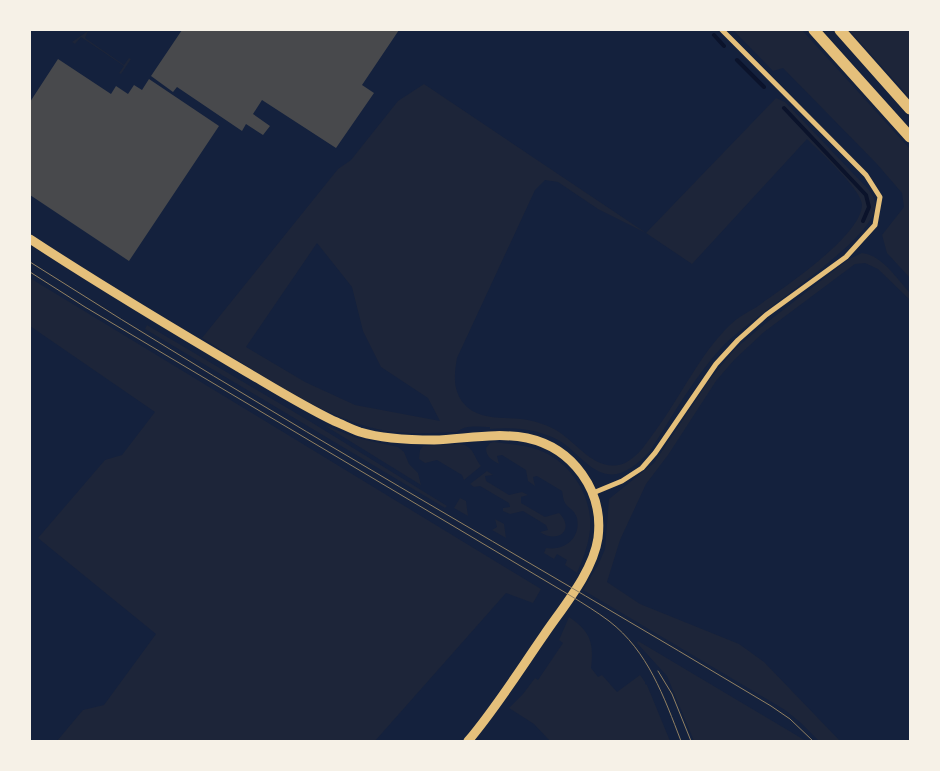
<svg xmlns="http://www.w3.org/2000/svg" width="940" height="771" viewBox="0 0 940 771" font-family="'Playfair Display',serif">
  <rect width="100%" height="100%" fill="#14213d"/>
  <path fill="#1d2539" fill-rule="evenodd" d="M 733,30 L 802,30 L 910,149 L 910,278 L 887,253 L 882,235 L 904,207 L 902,193 L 877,164 L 783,68 L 773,71 Z
    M 849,30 L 910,30 L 910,98 Z
    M 88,31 L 85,38 L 124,65 L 129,58 L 131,59 L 121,74 L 119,73 L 124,66 L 81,37 L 75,44 L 72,42 Z
    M 424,84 L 646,233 L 776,98 L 785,102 L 869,190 C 873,196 876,201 875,208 C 870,244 751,316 722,347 C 694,377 672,417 650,451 C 629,473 611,485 585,462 C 575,454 569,446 558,440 C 537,429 514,427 490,429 L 490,427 C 479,427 466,424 457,432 C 431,433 403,435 377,429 C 317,415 255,370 202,338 L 338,169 L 351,160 L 398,101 ZM 807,139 C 819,151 862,190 862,205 C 861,237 780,290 755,308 C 746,313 737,318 730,325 C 700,354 681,396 656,430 C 647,442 639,456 625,463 C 595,475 577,441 554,429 C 545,424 531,420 521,419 C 503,417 482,420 467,407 C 452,393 454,375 457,358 L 535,190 L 545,180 L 558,182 L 598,209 L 646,233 L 692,264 ZM 317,243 L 352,287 L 363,331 L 381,367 L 428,398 L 440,421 L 355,405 L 305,382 L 246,347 Z
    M 862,253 C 882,255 897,279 910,293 L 910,300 L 878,269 L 865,263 L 855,264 L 764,332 L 734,360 L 716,381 L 668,455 L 646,484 L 620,540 L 607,582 L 640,604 L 739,644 L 764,662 L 840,741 L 819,741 L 801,723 L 785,710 L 583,590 L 599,563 L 605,549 L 609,499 L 654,463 L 710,379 L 735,349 L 761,327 L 849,259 Z
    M 30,278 L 541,589 L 533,603 L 506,593 L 375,741 L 57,741 L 83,710 L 104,705 L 156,634 L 38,538 L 105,460 L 122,455 L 155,412 L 30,326 Z
    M 147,325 L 311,422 L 447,506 L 445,508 L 145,329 Z
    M 324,425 L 357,438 L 398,447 L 404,452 L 409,464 L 418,473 L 421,485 Z
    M 494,442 C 509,444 525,445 539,450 C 573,463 596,501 589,537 C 587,549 582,561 577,573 L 565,565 L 567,560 L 557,554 L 554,559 L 544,553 L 546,548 C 565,551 581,538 577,518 C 574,509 569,509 565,503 C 563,500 563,495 562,491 L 537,476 L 533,477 L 535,486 L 528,481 L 526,470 L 502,455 L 497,456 L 499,464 C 492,460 486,457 486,448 L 490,443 Z
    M 460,444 C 474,446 473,456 481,466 L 464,480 L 462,475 L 437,460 L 425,463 L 419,459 L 420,450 L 423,446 Z
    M 487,471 L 493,475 L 485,476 L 486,481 L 509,495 L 522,492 L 528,495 L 521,497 L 521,503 L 545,517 L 559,513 C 576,530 557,544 540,532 L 548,530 L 546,525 L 523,511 L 510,514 L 503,511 L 503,508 L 510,507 L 509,503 L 480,486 L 474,487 L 470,484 Z
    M 460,498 L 466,501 L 468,516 L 454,508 Z
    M 495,519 L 504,524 L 506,538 L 492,530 L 497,527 Z
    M 569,617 C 591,632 594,643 591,668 L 598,677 L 602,675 L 617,692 L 640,675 L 645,682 L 645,684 L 647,685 L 670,741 L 550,741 L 534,724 L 509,708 L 523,694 L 535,678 L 538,680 L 563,643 L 559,640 Z
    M 638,641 L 806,741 L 694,741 L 667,676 L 637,643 Z"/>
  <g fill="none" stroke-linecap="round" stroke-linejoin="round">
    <path stroke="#0b132b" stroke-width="4" d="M 714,35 L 724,46
      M 737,60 L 764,87
      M 784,108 L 866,195 L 869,207 L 863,221"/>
  </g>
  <path fill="#48494c" d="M 182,30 L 399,30 L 362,85 L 374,93 L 336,148 L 262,100 L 253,114 L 270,126 L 263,135 L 246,124 L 242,131 L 177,87 L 173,92 L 151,76 Z
    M 58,59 L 111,94 L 116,86 L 128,94 L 134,85 L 142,90 L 149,79 L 219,126 L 129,261 L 30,195 L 30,102 Z"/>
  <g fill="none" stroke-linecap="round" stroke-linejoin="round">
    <path stroke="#e5c07b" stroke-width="5" d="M 593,493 L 622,481 L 642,468 L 655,453 L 716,364 L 738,340 L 766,315 L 846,257 L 875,225 L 880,197 L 866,175 L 722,30"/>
    <path stroke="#e5c07b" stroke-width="9" d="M 30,239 C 100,285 172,328 245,371 C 274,388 303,406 334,421 C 342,424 351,429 360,432 C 383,439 410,440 434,440 C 465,439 496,432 527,438 C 573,448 604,491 598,538 C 593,572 563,607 544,635 C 519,671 496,708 468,741"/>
    <path stroke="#e5c07b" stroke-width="11" d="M 814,30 L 910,137
      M 840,30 L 910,109"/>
    <path stroke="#918062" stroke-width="1" d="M 30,262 C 273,417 525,558 771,706 L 790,719 L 813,741
      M 30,272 L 85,307 L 571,596 C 584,604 597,612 609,621 C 648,651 664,697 681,741
      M 658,671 L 672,694 L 691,741"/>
  </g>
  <rect width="940" height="771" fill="none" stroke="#f6f1e7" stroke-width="62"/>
</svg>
